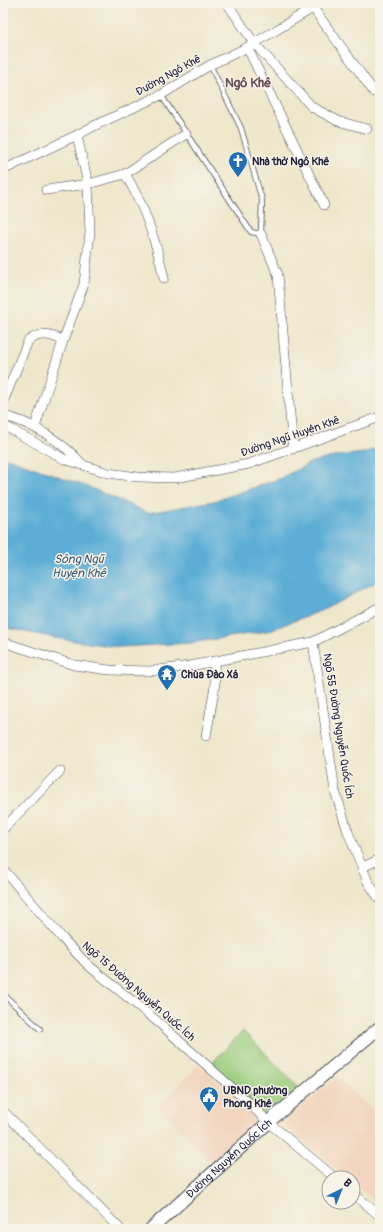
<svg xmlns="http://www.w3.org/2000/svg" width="383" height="1232" viewBox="0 0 383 1232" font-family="Pangolin,sans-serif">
  <rect width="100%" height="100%" fill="#f7f3e8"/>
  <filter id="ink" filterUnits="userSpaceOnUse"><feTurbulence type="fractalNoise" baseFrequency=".025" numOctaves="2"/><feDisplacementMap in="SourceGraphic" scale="8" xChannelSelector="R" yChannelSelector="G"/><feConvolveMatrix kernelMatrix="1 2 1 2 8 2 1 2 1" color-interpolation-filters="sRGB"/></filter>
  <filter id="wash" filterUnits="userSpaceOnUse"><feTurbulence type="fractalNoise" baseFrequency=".012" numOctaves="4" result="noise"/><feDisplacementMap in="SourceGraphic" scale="16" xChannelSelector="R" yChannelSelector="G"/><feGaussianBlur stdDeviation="0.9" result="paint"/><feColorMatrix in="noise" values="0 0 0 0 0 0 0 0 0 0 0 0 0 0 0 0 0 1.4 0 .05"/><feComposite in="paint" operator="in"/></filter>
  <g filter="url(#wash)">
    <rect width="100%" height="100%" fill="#eee7cb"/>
    <path fill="#f2d5bd" d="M 199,1064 L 261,1121 L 212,1162 L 158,1106 Z
      M 337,1077 L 380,1117 L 380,1206 L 353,1183 L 353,1178 L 347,1178 L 282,1123 Z"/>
    <path fill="#99cc7c" stroke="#5e775c" d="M 243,1031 L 300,1089 L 266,1117 L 210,1065 Z"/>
    <path fill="#5baed7" stroke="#3e6889" d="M 380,447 L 380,580 L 323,610 L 267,631 L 190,643 L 119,647 L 60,639 L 3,627 L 3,458 L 4,457 L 91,488 L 148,513 L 214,501 L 279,479 L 312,462 L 338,456 L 364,453 Z"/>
  </g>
  <g filter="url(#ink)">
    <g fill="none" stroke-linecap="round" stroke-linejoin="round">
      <defs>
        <path id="service" d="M 161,95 L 251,232 L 261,234 L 262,200 L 241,128 L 210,65
          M 3,994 L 40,1029"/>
        <path id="minor" d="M 227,3 L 254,43 L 312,107 L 338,121 L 367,129
          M 313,8 L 374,92
          M 247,47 L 324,205
          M 3,170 L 77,135 L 96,125 L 161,95 L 210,65 L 246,48 L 313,8 L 319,3
          M 125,174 C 145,206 156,241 164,278
          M 46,190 L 88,184 L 125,174 L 186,134
          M 261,234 L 278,275 L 293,449
          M 3,402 L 28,341 C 39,332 51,334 63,341
          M 3,416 C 30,421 64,443 82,464
          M 3,425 L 64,459 L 108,473 L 138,477 L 175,478 L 249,464 L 380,417
          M 35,427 L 63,341 L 84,284 L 90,232 L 88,184 L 77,135
          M 3,642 L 74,665 L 109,670 L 150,671 L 190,666 L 313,642 L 380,607
          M 313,642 L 335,791 L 348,832 L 368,882 L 380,900
          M 206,736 L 215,686 L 214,661
          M 3,829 L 60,771
          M 363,867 L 380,859
          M 3,869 L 63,939 L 88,965 L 158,1022 L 248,1102 L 268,1122 L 335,1178
          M 3,1111 L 120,1229
          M 353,1193 L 380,1216"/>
        <g id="tertiary">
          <path id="s1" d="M 151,1229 L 272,1119 L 380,1027"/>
        </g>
      </defs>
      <use href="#service" stroke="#414051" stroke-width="6"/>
      <use href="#minor" stroke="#414051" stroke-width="10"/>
      <use href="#tertiary" stroke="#414051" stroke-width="14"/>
      <use href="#service" stroke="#fff" stroke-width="4.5"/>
      <use href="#minor" stroke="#fff" stroke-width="9"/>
      <use href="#tertiary" stroke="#fff" stroke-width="12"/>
    </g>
  </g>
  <defs>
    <symbol id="church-pin" viewBox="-11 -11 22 30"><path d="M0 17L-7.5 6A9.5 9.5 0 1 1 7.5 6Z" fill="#1f6fb2" stroke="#f7f3e8"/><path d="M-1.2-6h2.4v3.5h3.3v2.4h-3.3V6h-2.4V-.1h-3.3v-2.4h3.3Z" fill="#fff"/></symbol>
    <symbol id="temple-pin" viewBox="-11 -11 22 30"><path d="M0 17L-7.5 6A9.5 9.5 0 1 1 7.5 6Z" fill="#1f6fb2" stroke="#f7f3e8"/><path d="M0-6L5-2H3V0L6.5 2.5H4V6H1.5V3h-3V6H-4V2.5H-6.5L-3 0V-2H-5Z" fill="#fff"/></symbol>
    <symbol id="civic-pin" viewBox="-11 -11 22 30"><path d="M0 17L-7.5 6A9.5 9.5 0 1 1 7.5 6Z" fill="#1f6fb2" stroke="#f7f3e8"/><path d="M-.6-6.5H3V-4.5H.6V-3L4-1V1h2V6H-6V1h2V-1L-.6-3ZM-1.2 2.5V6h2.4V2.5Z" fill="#fff"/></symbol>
  </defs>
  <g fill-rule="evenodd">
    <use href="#church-pin" x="227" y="150" width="22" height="30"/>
    <use href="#temple-pin" x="156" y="663" width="22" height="30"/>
    <use href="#civic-pin" x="198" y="1085" width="22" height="30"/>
  </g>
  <g text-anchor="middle" stroke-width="3" stroke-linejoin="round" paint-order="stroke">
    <g font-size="11" fill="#22223b" stroke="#f7f3e8">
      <text transform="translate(168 75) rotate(-29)" y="4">Đường Ngô Khê</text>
      <text transform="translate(290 436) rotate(-19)" y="4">Đường Ngũ Huyện Khê</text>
      <text transform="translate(339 726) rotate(81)" y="4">Ngõ 55 Đường Nguyễn Quốc Ích</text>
      <text transform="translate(139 991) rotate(41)" y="4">Ngõ 15 Đường Nguyễn Quốc Ích</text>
      <text dy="4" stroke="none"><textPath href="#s1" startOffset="105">Đường Nguyễn Quốc Ích</textPath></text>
    </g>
    <g font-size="11" font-weight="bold" fill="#22223b" stroke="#f7f3e8" text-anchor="start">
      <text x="252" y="165">Nhà thờ Ngô Khê</text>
      <text x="181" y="678">Chùa Đào Xá</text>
      <text x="223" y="1094">UBND phường<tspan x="223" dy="13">Phong Khê</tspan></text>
    </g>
    <g font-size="12" font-style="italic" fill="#395a79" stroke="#f7f3e8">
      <text x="79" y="563">Sông Ngũ<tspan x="79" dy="14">Huyện Khê</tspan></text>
    </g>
    <g font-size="13" font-weight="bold" fill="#675058" stroke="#f7f3e8">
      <text x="248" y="87">Ngô Khê</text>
    </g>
  </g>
  <rect width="383" height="1232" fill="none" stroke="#f7f3e8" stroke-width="16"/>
  <g transform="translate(341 1190) rotate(43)"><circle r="19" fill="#f7f3e8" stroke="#a29fa3"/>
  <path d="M0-3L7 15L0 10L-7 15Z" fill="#1f6fb2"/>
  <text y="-6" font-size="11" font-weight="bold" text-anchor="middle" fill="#22223b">B</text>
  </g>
</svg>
